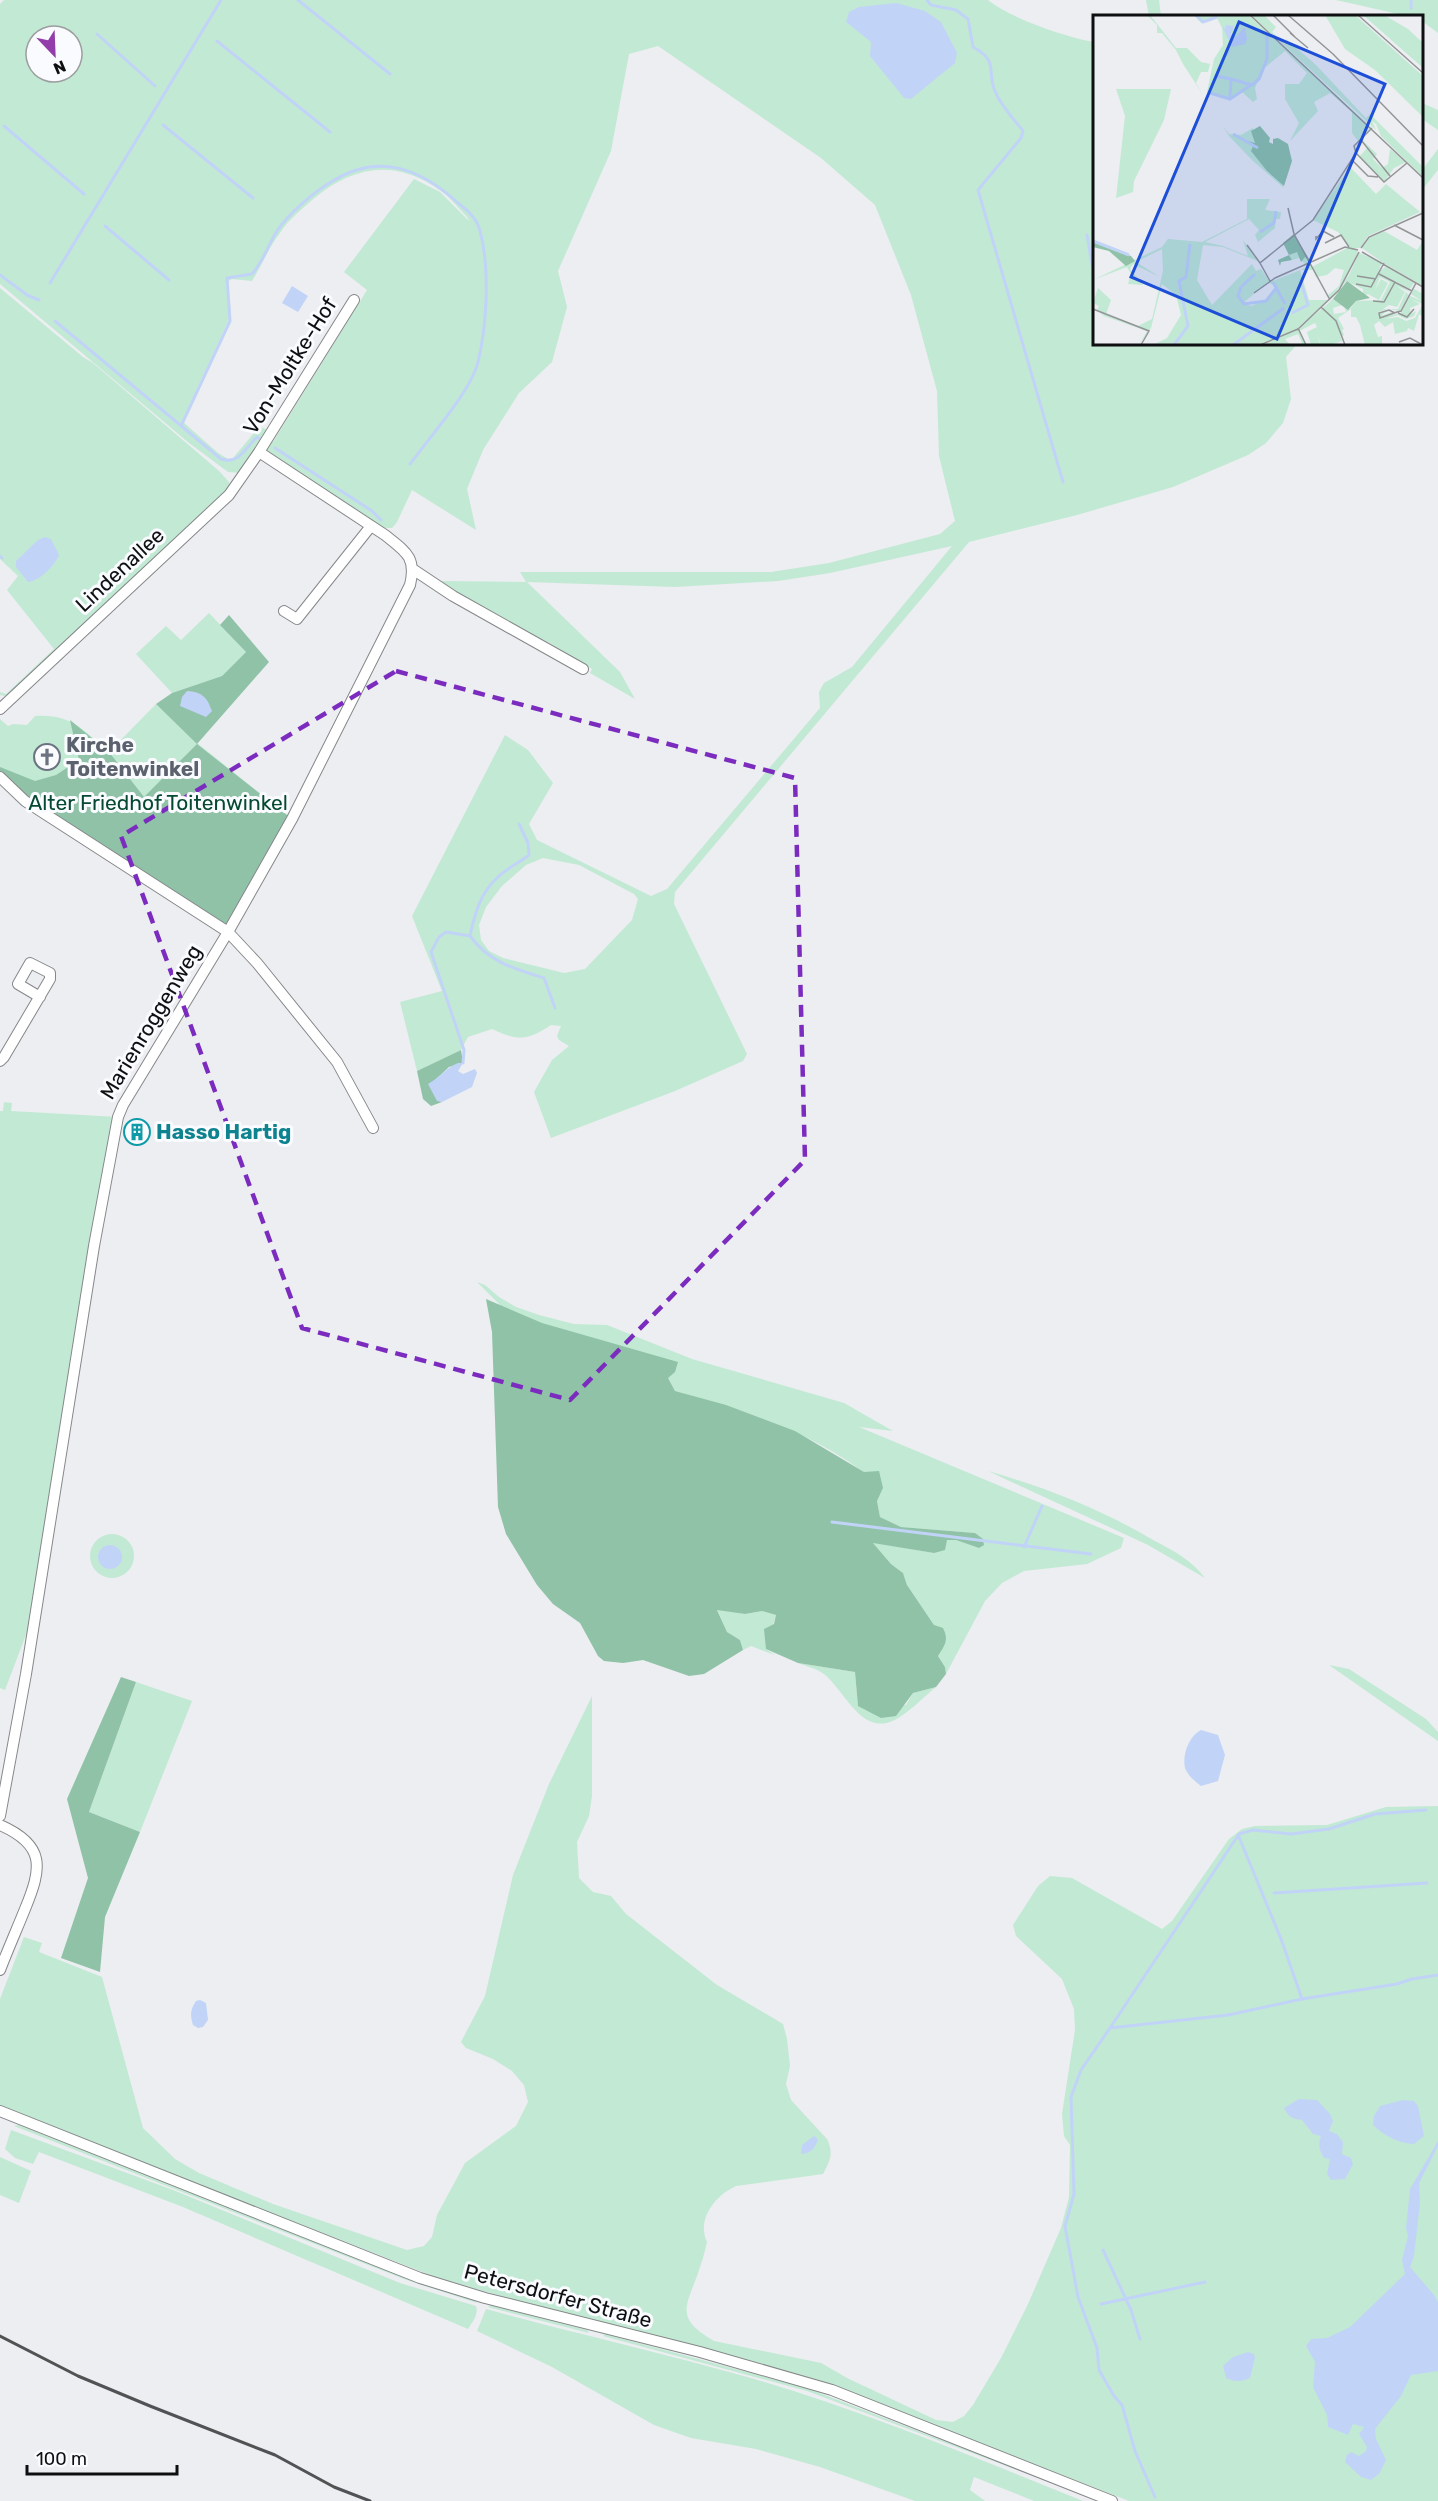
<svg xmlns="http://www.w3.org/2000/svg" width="1438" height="2501" viewBox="0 0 1438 2501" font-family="Rubik,sans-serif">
  <rect width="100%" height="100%" fill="#eceef1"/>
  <path fill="#c2e9d4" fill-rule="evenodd" d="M 4,0 L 988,0 C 1012,19 1065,37 1094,42 L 1094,344 L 1297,344 L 1286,357 L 1291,399 L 1283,423 L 1266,443 L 1248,455 L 1173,487 L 1077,515 L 969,542 L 675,892 L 674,904 L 747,1054 L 743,1061 L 675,1091 L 551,1138 L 534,1092 L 552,1060 L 569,1046 L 559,1040 L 557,1036 L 561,1026 L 551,1025 C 527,1041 518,1041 492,1029 L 468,1037 L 461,1050 L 417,1071 L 400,1002 L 442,991 L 412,916 L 505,735 L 528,750 L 553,783 L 529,824 L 537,840 L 651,896 L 667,889 L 820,708 L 819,692 L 824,683 L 852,667 L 952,546 L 830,573 L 778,581 L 675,587 L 527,582 L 620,672 L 635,699 L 590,673 L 592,669 L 548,642 L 545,647 L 438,581 L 526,582 L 520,572 L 771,572 L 829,563 L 940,534 L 955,521 L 939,456 L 937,391 L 911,295 L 875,205 L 821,158 L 658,46 L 629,54 L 611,151 L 558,271 L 567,307 L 552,362 L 519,393 L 483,450 L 467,489 L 476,530 L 412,490 L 397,522 L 392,528 L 380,528 L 264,452 L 270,440 L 273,442 L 367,290 L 344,272 L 414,179 L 440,192 L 469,221 L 467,217 C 459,209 451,198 441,191 C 396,158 353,165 312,200 C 301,210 288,220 280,233 C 269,247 262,265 252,281 L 232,279 L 228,281 L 231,315 L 182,421 L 218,453 L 228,459 L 233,458 L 259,427 L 266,429 L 267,432 L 241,473 L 228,472 L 189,443 L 0,284 L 0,4 ZM 36,36 L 72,36 L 72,72 L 36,72 ZM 543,858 L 579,865 L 634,894 L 638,899 L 632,920 L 585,969 L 564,973 L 503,958 L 489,951 L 481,940 L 479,925 L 486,907 L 502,886 L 526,865 Z
    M 1146,0 L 1159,0 L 1161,16 L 1149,16 Z
    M 1336,0 L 1438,0 L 1438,33 L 1422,21 L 1422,16 L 1407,16 Z
    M 1422,103 L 1438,110 L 1438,130 L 1422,119 Z
    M 1438,149 L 1438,170 L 1422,190 L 1422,170 Z
    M 0,288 L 83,357 L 93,363 L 219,471 L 229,482 L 230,487 L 10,697 L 0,695 L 0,692 L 6,694 L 54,649 L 7,590 L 18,576 L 0,559 Z
    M 209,613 L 246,652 L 222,676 L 172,693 L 136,654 L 166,626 L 181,640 Z
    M 156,704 L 197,743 L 292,819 L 0,777 L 0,719 L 8,726 L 13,724 L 27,725 L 35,716 C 73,714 82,730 109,752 Z
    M 4,1102 L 12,1103 L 11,1111 L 118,1117 L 35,1611 L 5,1690 L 0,1688 L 0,1111 L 3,1111 Z
    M 477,1282 L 485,1285 L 499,1297 L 516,1307 L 539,1315 L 574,1324 L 607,1325 L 692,1359 L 844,1403 L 893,1431 L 859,1427 L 1124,1538 L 1121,1548 L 1087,1564 L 1024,1571 L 1002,1583 L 985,1601 L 946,1674 L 945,1667 L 938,1656 L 934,1625 L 907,1585 L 903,1573 L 891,1564 L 872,1542 L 934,1553 L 947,1540 L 956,1540 L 979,1548 L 975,1533 L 901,1527 L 880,1517 L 877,1501 L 883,1488 C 825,1436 749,1412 675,1391 L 668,1378 L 502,1307 Z
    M 988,1471 C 1046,1488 1101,1509 1153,1540 C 1174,1551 1190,1559 1205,1578 L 1148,1545 Z
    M90 1556a22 22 0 1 1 44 0a22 22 0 1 1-44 0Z
    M 717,1609 L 745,1614 L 762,1611 L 776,1615 L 766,1649 L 775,1655 L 751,1646 L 743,1650 L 740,1640 L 727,1632 Z
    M 798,1663 L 855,1672 L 858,1706 L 906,1705 L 913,1693 L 936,1687 C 924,1697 912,1709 900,1717 C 863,1741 847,1693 824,1674 C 817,1669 806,1666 798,1663 Z
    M 1329,1665 L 1349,1669 L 1426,1719 L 1438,1732 L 1438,1741 Z
    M 136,1682 L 192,1701 L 140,1832 L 89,1812 Z
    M 592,1696 L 592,1796 L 589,1816 L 577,1842 L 579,1878 L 593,1892 L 611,1896 L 626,1914 L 717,1985 L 783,2024 L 787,2039 L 790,2066 L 786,2084 L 791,2100 L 827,2139 C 834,2153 830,2161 823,2174 L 736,2186 C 716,2195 696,2219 707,2242 C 705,2252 702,2261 699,2270 C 687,2306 673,2317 714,2341 L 821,2363 L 847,2378 L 936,2420 L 953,2422 L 964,2416 L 973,2405 L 1001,2358 L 1028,2304 L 1061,2228 L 1069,2197 L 1070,2145 L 1064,2136 L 1062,2114 L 1075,2030 L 1074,2009 L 1062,1979 L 1016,1936 L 1013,1925 L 1038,1886 L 1050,1876 L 1072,1878 L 1162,1929 L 1172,1921 L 1229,1839 L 1242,1829 L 1255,1826 L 1327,1825 L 1386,1807 L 1438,1806 L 1438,2501 L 1129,2501 L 877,2403 L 438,2278 L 0,2107 L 0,1999 L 24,1937 L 42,1943 L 39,1952 L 102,1977 L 143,2128 L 175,2159 L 199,2173 L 273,2204 L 407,2250 L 424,2246 L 432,2237 L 437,2215 L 465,2163 L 516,2126 L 528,2102 L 524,2085 L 512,2071 L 493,2059 L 466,2048 L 461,2042 L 485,1996 L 513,1875 L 549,1784 Z
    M 19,2125 L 404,2277 L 475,2301 L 477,2303 L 404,2279 L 14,2126 Z
    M 11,2130 L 173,2190 L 400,2283 L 476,2306 C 479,2315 472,2322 468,2329 L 183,2207 L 39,2152 L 33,2164 L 15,2158 L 5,2149 Z
    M 0,2157 L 31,2171 L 19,2203 L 0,2195 Z
    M 491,2305 L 587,2330 L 589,2333 L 488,2307 Z
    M 486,2309 C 574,2333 663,2353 751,2378 C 864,2411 974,2457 1083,2501 L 1034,2501 L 974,2477 L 970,2490 L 985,2501 L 915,2501 L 820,2467 L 756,2449 L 691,2438 L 654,2425 L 552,2367 L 477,2331 Z
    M 605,2334 L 807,2388 L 1100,2501 L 807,2391 L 603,2336 Z"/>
  <path fill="#8fc2a7" d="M 229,615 L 269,662 L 197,744 L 292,819 L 228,932 L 25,801 L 0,777 L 0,767 L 35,781 L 56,775 L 79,760 L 70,720 L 109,752 L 144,797 L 197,744 L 156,704 L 172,693 L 222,676 L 246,652 L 220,625 Z
    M 461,1050 L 463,1063 L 449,1067 L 433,1082 L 437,1100 L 442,1102 L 431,1106 L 423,1099 L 417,1071 Z
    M 486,1299 L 542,1323 L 678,1362 L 675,1372 L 668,1378 L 675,1391 L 726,1405 L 795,1431 L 864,1472 L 879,1471 L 883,1488 L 877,1501 L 880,1517 L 901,1527 L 975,1533 L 983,1539 L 984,1545 L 979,1548 L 956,1540 L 947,1540 L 945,1550 L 934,1553 L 873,1543 L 891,1564 L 903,1573 L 907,1585 L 934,1625 L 943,1628 C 949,1640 945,1645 938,1656 L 945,1667 L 946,1674 L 936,1687 L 913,1693 L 896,1716 L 881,1718 L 858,1706 L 855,1672 L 798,1663 L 766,1649 L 764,1629 L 774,1624 L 776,1615 L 762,1611 L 745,1614 L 717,1610 L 727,1632 L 740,1640 L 743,1650 L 704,1674 L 689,1676 L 643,1660 L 623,1663 L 604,1661 L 598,1656 L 580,1623 L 553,1604 L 537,1585 L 506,1534 L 498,1507 L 492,1332 Z
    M 121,1677 L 136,1682 L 89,1812 L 140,1832 L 105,1917 L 100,1972 L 61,1958 L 88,1878 L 67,1799 Z"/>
  <path fill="#c1d4f7" d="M 896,3 L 925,11 L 941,22 L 957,53 L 955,63 L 911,99 L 904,98 L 870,56 L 871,42 L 846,22 L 849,12 L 859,7 Z
    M 292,286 L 308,296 L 298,312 L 282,303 Z
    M 45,537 L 51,539 L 59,555 C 55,565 40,581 28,582 L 16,567 L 16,561 L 38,540 Z
    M 187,691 C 202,692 207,697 212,711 L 206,717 L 180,706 L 182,697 Z
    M 458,1063 L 463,1063 L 458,1071 L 463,1074 L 475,1069 L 477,1073 L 472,1087 L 442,1102 L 437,1101 L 428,1084 C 439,1078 446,1068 458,1063 Z
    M98 1557a12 12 0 1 1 24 0a12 12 0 1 1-24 0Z
    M 1201,1730 L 1218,1735 L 1225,1755 L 1218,1781 L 1201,1786 C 1195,1781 1188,1776 1185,1768 C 1182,1755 1189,1736 1201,1730 Z
    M 200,2000 L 206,2003 L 208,2020 L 203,2027 L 198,2028 L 193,2025 C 190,2015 190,2010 196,2001 Z
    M 1299,2099 L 1317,2100 L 1330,2114 L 1333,2121 L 1329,2131 L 1337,2134 L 1343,2142 L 1342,2154 L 1351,2158 L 1353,2164 L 1345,2179 L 1331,2180 L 1327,2174 L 1330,2159 L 1324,2158 C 1319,2150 1318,2144 1321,2136 L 1313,2134 L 1302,2120 C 1293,2119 1288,2117 1284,2108 Z
    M 1403,2100 L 1414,2101 L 1418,2106 L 1424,2136 L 1414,2144 C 1400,2144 1383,2135 1373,2125 L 1374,2116 L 1380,2106 Z
    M 814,2136 L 818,2139 C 815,2149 811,2153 801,2154 L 802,2145 Z
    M 1438,2141 L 1438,2146 L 1419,2183 L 1420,2203 L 1414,2256 L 1410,2267 L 1434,2295 L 1438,2302 L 1438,2371 L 1411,2375 L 1401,2396 L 1375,2429 L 1376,2439 L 1386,2460 L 1379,2474 L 1371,2480 L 1361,2477 L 1345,2462 L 1347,2455 L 1351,2452 L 1359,2456 L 1366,2451 L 1367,2447 L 1359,2434 L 1364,2427 L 1353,2424 L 1348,2435 L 1328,2427 L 1327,2415 L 1313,2387 L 1315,2362 L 1306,2346 L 1311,2339 L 1327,2338 L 1350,2327 L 1405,2274 L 1402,2260 L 1408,2236 L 1406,2228 L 1410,2189 Z
    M 1248,2352 L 1254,2354 L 1255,2358 L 1250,2378 C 1241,2382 1235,2382 1226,2378 L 1223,2366 L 1233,2357 Z"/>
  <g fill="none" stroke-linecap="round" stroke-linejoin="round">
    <path stroke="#c1d4f7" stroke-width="3" d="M 298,0 L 390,74
      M 927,0 L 931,5 L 956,10 L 968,19 L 973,47 C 1000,62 986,71 995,91 C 1000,105 1014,119 1023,131 L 1021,138 L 978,190 L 1063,482
      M 1411,8 L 1411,0
      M 97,34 L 155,86
      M 217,41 L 330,132
      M 163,125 L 253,198
      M 4,126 L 84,194
      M 105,226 L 169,280
      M 1087,235 L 1094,276
      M 0,275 L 27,295 L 39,300
      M 50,283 L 221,0
      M 55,321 L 221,459 C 239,465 245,448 257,437 L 260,439
      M 1106,344 L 1106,345
      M 181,426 L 230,321 L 227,278 L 252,274 C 263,262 268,245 277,231 C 288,214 314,192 331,182 C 378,152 420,168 458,203 C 467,210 477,218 480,231 C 490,268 487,325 478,362 C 471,391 429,438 410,464
      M 275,448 L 372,511 L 381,520
      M 0,556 L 2,558
      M 470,936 C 489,962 514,969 544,978 L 555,1008
      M 463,1063 L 464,1050 L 431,952 L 439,937 L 446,932 L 470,936 C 475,913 480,893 498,877 C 507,868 519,863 529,855 L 528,843 L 519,824
      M 832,1522 L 1091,1554
      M 1024,1547 L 1042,1506
      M 1239,1837 L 1281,1939 L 1302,1999 L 1397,1984 L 1412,1979 L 1438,1975
      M 1274,1893 L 1427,1883
      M 1110,2028 L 1239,1834 L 1253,1830 L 1291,1834 L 1329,1829 L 1375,1814 L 1426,1810
      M 1103,2250 L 1131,2310 L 1140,2339
      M 1101,2304 L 1205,2282
      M 1155,2497 L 1135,2451 L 1122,2405 L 1114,2396 L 1099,2370 L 1097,2348 L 1078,2297 L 1065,2226 L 1074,2194 L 1071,2097 L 1081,2070 L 1110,2028 L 1228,2015 L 1302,1999"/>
    <defs>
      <path id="street" d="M 414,570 L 453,596 L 583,669
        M 284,611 L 297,619 L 371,526
        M 0,709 L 229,495 L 259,452 L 354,300
        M 0,777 L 25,801 L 228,932 L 257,963 L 337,1062 L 373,1128
        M 0,1061 L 4,1057 L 50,979 L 50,973 L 30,963 L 18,984 L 40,997
        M 0,1816 L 26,1674 L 94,1246 L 118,1117 L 123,1105 L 228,932 L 292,819 L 410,585 C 417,557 405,551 385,535 L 259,452
        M 0,1825 C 46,1845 42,1868 25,1909 C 17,1929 8,1949 0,1970
        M 0,2111 L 420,2278 L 485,2298 L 700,2352 L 832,2390 L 1112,2501"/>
    </defs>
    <use href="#street" stroke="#858789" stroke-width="12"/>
    <use href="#street" stroke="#fff" stroke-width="10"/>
    <path stroke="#505253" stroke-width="3" d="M 0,2336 L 78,2376 L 150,2406 L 275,2455 L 334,2487 L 370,2501"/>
  </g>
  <path fill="none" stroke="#7b2cbf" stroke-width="4.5" stroke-dasharray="12 8" stroke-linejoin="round" d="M 396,671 L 795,778 L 805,1160 L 570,1400 L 302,1328 L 121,836 Z"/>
  <defs>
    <symbol id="church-ring" viewBox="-11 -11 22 22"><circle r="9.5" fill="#fafbfe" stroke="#6b7280" stroke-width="1.5"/><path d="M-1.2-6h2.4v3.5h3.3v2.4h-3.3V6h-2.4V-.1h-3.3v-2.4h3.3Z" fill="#6b7280"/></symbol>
    <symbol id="building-ring" viewBox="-11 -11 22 22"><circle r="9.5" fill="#fafbfe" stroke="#0f9aa8" stroke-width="1.5"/><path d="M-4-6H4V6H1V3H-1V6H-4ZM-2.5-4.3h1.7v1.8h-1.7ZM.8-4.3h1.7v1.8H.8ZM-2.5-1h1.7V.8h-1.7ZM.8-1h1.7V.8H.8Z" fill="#0f9aa8"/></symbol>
  </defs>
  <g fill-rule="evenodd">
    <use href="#church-ring" x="32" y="742" width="30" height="30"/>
    <use href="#building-ring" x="122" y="1117" width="30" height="30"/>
  </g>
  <g text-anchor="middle" stroke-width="6" stroke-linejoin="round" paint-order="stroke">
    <g font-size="21" fill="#0e0f10" stroke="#fafbfe">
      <text transform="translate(290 366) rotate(-58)" y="7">Von-Moltke-Hof</text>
      <text transform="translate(120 570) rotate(-43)" y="7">Lindenallee</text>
      <text transform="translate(151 1022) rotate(-59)" y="7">Marienroggenweg</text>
      <text transform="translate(558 2296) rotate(15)" y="7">Petersdorfer Straße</text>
    </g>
    <g font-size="21" font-weight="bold" fill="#5b616d" stroke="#fafbfe" text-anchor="start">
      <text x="66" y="752">Kirche<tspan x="66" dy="24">Toitenwinkel</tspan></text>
    </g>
    <g font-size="21" fill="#064930" stroke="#fafbfe">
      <text x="158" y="810">Alter Friedhof Toitenwinkel</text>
    </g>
    <g font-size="21" font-weight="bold" fill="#0d838f" stroke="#fafbfe" text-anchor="start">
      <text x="156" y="1139">Hasso Hartig</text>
    </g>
  </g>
  <g transform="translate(1093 15)">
    <rect width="330" height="330" fill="#eceef1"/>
    <path d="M 54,0 L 57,0 L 83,33 L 94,33 L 108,47 L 117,49 L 115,57 L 108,57 L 103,68 L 110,80 L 90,49 L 83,35 L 69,18 L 64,18 L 64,10 ZM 101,0 L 155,0 L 278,112 L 265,126 L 259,118 L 259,97 L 237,78 L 221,87 L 225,96 L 197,126 L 206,108 L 192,84 L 192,69 L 206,69 L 214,58 L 192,36 L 170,54 L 162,73 L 164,84 L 160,87 L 149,77 L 137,84 L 114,77 L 121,44 L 130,30 L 129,13 L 124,3 L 108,8 ZM 158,0 L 171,0 L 183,12 L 179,17 L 192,29 L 193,24 L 222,49 L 273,103 L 277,99 L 330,152 L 330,162 L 288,121 L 283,109 L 279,106 L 283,115 ZM 232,0 L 262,0 L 330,61 L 330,102 L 282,55 L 252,34 ZM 270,0 L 291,0 L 315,14 L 330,28 L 330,53 ZM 23,74 L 78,74 L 71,105 L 41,166 L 40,177 L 23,183 L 32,101 ZM 130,111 L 136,119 L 148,120 L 160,113 L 162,129 L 151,125 L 160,131 L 174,156 L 188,167 L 191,173 L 159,145 L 136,121 ZM 268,124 L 284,139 L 280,144 L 289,153 L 295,149 L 297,134 L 313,147 L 301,153 L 291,167 L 266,142 L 275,132 ZM 257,152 L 283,179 L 293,169 L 327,197 L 275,221 L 267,233 L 261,233 L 265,237 L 249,269 L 237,284 L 234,281 L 246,271 L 251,255 L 242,253 L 234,260 L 223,262 L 220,255 L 207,255 L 216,285 L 235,285 L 199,318 L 237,287 L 256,260 L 266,238 L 289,247 L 269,233 L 276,223 L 291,216 L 324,235 L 330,226 L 330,271 L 289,247 L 285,258 L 293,251 L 321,268 L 317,274 L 302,266 L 317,277 L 304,271 L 312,277 L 304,292 L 296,290 L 290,294 L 305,294 L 313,277 L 316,280 L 307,296 L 295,294 L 285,297 L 287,303 L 286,298 L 295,295 L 288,301 L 299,297 L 300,298 L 288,302 L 308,298 L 317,281 L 329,286 L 318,279 L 321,274 L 330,279 L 330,289 L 318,284 L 327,289 L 317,293 L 318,299 L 323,296 L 321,301 L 313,304 L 305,300 L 292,304 L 305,302 L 313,306 L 322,303 L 330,289 L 330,302 L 326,299 L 321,316 L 315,313 L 314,316 L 302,319 L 300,307 L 292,312 L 286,306 L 281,310 L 285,322 L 289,321 L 289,330 L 272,330 L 267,310 L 263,302 L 258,302 L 258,294 L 245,303 L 251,314 L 249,315 L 251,320 L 249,321 L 244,309 L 249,326 L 237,330 L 228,330 L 224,319 L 227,329 L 218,330 L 214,317 L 224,312 L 222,308 L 206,316 L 213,330 L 205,330 L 209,328 L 205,319 L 192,324 L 197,330 L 170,330 L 190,321 L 163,330 L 60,330 L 74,323 L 88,300 L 83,280 L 69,269 L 58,313 L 46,330 L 54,316 L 11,301 L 4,295 L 6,291 L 0,288 L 5,273 L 18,285 L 13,299 L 45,311 L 59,304 L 70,256 L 69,234 L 43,247 L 67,262 L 40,249 L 37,254 L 50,270 L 35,269 L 38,259 L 34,252 L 0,265 L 69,232 L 75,224 L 109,227 L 154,204 L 154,184 L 177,184 L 172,195 L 188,197 L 187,204 L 182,204 L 182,213 L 165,227 L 162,220 L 166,215 L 156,204 L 112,227 L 130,231 L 155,241 L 150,225 L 165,246 L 130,232 L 110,230 L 104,265 L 119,290 L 159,249 L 163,256 L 168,254 L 177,267 L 215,252 L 206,243 L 199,245 L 190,228 L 201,219 L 219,252 L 256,232 L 245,217 L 220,205 ZM 287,262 L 297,267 L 288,285 L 263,286 L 257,294 L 251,291 L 253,297 L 241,299 L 240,293 L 249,290 L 239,284 L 253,266 L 270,274 L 270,281 L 275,279 L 286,285 L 295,268 L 288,264 L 282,275 ZM 175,267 L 184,273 L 173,285 L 158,291 L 150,288 Z" fill="#c2e9d4" fill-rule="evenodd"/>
    <path d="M 167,111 L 177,123 L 176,127 L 180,129 L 180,124 L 185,123 L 195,129 L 199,146 L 191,171 L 174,156 L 158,136 L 160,131 L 151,125 L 162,128 L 158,116 ZM 201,219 L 218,247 L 212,242 L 208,247 L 204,237 L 196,240 L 199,245 L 188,247 L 187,251 L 185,245 L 196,240 L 190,228 ZM 0,227 L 38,241 L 42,246 L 33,251 L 16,236 L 0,232 ZM 254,266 L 277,283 L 263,286 L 255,295 L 240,284 Z" fill="#8fc2a7"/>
    <path d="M 133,10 L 141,11 L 138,19 L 143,21 L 152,12 L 154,24 L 152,29 L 139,32 L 135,40 L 130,44 L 139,32 L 129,11 L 132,14 Z" fill="#c1d4f7"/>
    <path fill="none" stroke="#c1d4f7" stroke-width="3" d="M 103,0 L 110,7 L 124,2M 123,61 L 138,64 L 137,82M 138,64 L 159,70 L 166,64 L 174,44 L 174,20M 117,78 L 137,84 L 158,70M 140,119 L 165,133M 167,217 L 181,208 L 183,196M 0,226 L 36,240M 162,259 L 148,272 L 145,281 L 151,289 L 173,286 L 184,272M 180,267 L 192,289M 199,298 L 215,290 L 208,267M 81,330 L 95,311 L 86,266 L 93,262 L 97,229M 140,330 L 191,293"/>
    <path fill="none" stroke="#939597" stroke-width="1.5" d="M 157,0 L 330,163M 180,0 L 202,22M 195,0 L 240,39 L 330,131M 265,0 L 330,58M 197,18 L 215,33M 268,125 L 297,161M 263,138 L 291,167 L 314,148M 259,145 L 275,161 L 285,162M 195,193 L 201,219 L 237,285M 301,210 L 330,225M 223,221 L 223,224 L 230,216 L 241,222M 232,228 L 248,220 L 256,232M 154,230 L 167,248M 268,233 L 276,222 L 330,198M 269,237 L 330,272M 286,259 L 319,276M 264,261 L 283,264M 177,266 L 167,248 L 220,205 L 263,138 L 261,131 L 279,113M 263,269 L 278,272 L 291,248M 161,278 L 182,263 L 252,232 L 265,235M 280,286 L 291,287 L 302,267M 228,292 L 243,306 L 252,330M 0,294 L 56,316 L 48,330M 302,298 L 296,295 L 286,298 L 287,303 L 304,297 L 308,296 L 323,268M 305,298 L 314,302 L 321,294M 205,313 L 213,330M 204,315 L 246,275 L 266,237M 306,327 L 317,323 L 330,330M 167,330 L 205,314"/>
    <path fill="#1d4ed8" fill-opacity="0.15" stroke="#1d4ed8" stroke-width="3" d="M 146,7 L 292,69 L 184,324 L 38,262 Z"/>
    <rect width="330" height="330" fill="none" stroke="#0e0f10" stroke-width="3"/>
  </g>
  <g transform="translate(54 54) rotate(157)"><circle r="28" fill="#fafbfe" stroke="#9c9d9f" stroke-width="1.5"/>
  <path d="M0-4.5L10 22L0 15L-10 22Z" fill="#933daa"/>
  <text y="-9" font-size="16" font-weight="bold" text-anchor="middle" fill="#0e0f10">N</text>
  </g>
  <path d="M27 2465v9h150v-9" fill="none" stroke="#0e0f10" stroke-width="3"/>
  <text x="36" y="2465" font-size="18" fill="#0e0f10" stroke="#fafbfe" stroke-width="4.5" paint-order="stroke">100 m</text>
</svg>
